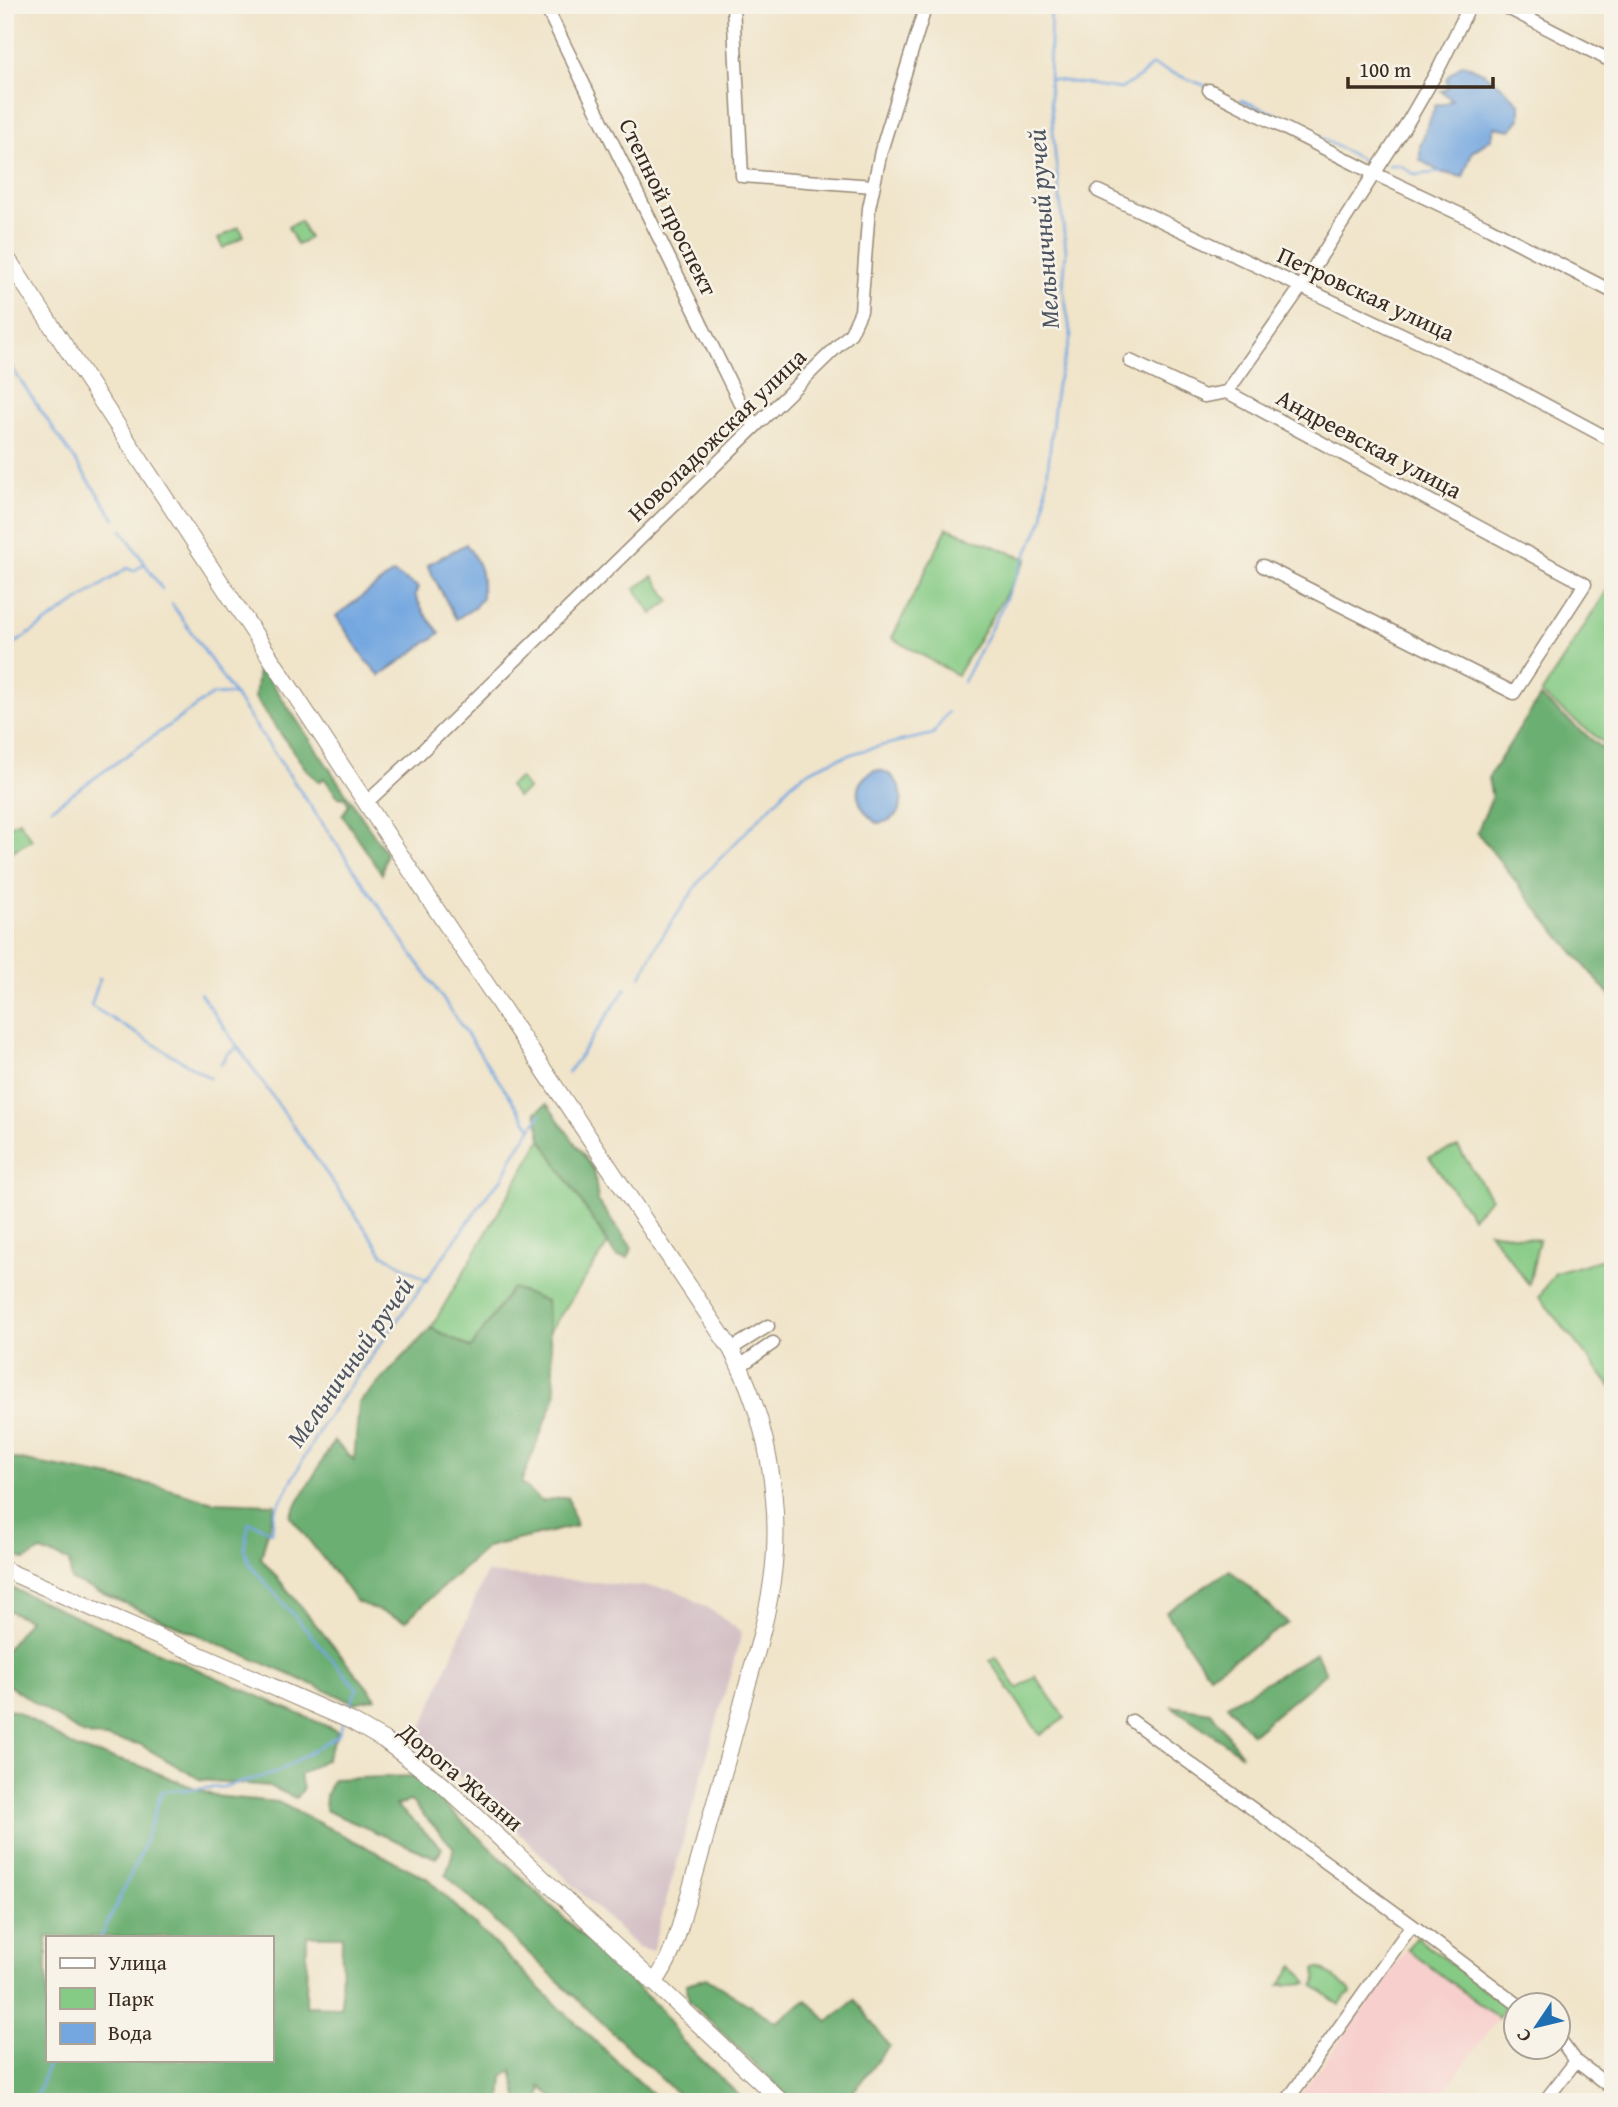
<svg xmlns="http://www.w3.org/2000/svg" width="1618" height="2107" viewBox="0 0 1618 2107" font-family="'Gentium Book Plus',serif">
  <rect width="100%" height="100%" fill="#f7f3e8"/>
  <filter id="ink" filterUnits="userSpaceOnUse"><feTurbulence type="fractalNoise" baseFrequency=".0143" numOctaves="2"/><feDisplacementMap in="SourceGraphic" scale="14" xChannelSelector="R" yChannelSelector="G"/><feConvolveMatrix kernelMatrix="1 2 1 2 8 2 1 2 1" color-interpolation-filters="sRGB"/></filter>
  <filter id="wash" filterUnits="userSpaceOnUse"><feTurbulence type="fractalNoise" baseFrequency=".00686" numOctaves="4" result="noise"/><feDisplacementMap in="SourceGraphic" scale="28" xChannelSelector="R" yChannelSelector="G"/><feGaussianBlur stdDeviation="1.57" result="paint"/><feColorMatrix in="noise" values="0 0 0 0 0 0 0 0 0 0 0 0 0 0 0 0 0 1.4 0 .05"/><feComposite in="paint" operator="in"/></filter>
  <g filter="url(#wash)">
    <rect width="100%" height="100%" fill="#f0e4c9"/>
    <path fill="#f7d0ce" d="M 1407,1949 L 1498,2018 L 1488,2032 L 1437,2102 L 1295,2102 Z"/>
    <path fill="#d2bec4" d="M 486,1573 L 674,1589 L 705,1606 L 742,1632 L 652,1951 L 638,1948 L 456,1772 L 417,1740 Z"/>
    <path fill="#86cb85" stroke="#607a52" stroke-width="2" d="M 300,221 L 309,238 L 297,245 L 288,227 Z
      M 239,227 L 244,236 L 223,248 L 218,239 Z
      M 947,528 L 1027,559 L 957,675 L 892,638 Z
      M 653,576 L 670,601 L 652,614 L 635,589 Z
      M 1613,581 L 1613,750 L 1541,694 Z
      M 520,778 L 528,789 L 517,797 L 509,786 Z
      M 19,821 L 32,840 L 5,855 L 5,828 Z
      M 541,1139 L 608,1244 L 549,1332 L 546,1301 L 471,1348 L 431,1328 Z
      M 1458,1147 L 1491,1198 L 1472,1217 L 1429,1157 Z
      M 1489,1231 L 1539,1240 L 1529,1285 Z
      M 1613,1256 L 1613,1389 L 1539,1297 L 1555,1273 Z
      M 996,1657 L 1018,1689 L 1035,1676 L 1065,1718 L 1040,1735 L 990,1661 Z
      M 1416,1937 L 1506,2006 L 1498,2018 L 1407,1949 Z
      M 1294,1965 L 1308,1983 L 1280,1985 Z
      M 1318,1968 L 1322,1968 L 1350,1990 L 1351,1994 L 1346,1996 L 1340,2005 L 1314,1986 L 1317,1979 L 1315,1970 Z"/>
    <path fill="#6caf72" stroke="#546c48" stroke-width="2" fill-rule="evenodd" d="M 261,667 L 386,853 L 382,874 L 342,815 L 349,805 L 345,798 L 338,797 L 324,778 L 319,782 L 306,769 L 255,698 L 258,670 Z
      M 1540,697 L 1613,757 L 1613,999 L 1546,920 L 1477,832 L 1492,798 L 1488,778 Z
      M 547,1104 L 594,1170 L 598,1201 L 632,1248 L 628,1258 L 616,1256 L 541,1139 L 536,1112 Z
      M 512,1288 L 546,1301 L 556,1395 L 521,1483 L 541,1501 L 568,1497 L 576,1526 L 487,1547 L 405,1621 L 357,1602 L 290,1516 L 334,1441 L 354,1460 L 359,1403 L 431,1328 L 471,1348 Z
      M 5,1457 L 159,1486 L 213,1502 L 275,1504 L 261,1558 L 376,1698 L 355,1703 L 71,1580 L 69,1561 L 41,1551 L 25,1560 L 5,1551 Z
      M 1230,1570 L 1288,1623 L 1209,1675 L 1166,1612 Z
      M 5,1585 L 338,1731 L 326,1759 L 299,1775 L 303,1788 L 296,1798 L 269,1786 L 201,1780 L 139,1744 L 82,1734 L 5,1683 L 5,1651 L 29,1620 L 5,1609 Z
      M 1316,1653 L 1326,1673 L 1252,1734 L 1227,1705 Z
      M 1171,1706 L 1211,1712 L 1242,1755 Z
      M 5,1708 L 18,1712 L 78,1749 L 138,1765 L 214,1796 L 278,1802 L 427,1878 L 564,2012 L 661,2102 L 558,2102 L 541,2087 L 541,2102 L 519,2102 L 512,2070 L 503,2077 L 501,2102 L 5,2102 ZM 307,1936 L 342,1936 L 341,2007 L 306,2006 ZM 47,1937 L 271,1937 L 271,2060 L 47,2060 Z
      M 414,1776 L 661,2010 L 682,2041 L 746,2102 L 686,2102 L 446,1875 L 454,1848 L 411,1801 L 396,1805 L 442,1848 L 436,1858 L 325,1810 L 326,1795 L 333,1779 Z
      M 706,1978 L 776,2022 L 807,2000 L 828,2022 L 855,2000 L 889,2046 L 845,2102 L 794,2102 L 689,2001 L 686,1984 Z"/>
    <path fill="#74a7e0" stroke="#58687f" stroke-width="2" d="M 1462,64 C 1486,70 1502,86 1520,104 L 1520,119 L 1511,130 L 1495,127 L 1491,139 L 1472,152 L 1463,177 L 1440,172 L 1420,160 L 1420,146 L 1436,104 L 1444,104 L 1452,100 L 1441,91 L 1446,89 L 1448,84 L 1446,81 L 1449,75 Z
      M 466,544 C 481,565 483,572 482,598 L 474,608 L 456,619 L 427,565 Z
      M 393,573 L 418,587 L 415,595 L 424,613 L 440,633 L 380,676 L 365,659 L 336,616 Z
      M 875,770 C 906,770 914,822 876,823 C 856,806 848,784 875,770 Z"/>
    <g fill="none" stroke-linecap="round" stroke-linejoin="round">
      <path stroke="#74a7e0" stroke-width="2.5" d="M 1050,79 L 1121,89 L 1141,76 L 1152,65 L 1206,86
        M 1241,100 L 1276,114 L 1370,164
        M 1388,165 L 1400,165 L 1415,175 L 1440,172
        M 5,358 L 115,519
        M 122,530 L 162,589
        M 172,604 L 532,1129
        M 5,650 L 127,568 L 134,571 L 145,563
        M 963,682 L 1001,609 L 1043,519 L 1056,388 L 1071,336 L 1063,288 L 1066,251 L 1055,155 L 1049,79 L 1051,5
        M 52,808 L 212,695 L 233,694
        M 641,977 L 659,941 L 704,875 L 781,796 C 804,758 891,744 933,734 L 948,712
        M 100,978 L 91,1006 L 210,1078
        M 200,993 L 383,1254 L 427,1281
        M 220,1065 L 228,1053 L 237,1048
        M 568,1073 L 626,988
        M 347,1713 L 357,1688 L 250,1565 L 244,1548 L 249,1522 L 272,1532 L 274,1513 L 322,1425 L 491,1190 L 503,1178 L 513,1156 L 541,1114
        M 101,1937 L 141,1853 L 162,1791 L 223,1787 L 276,1773 L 338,1735 L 343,1722
        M 34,2102 L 50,2060"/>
    </g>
  </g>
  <g filter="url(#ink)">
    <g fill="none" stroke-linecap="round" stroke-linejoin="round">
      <defs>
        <path id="minor" d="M 545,5 L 738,399 L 755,426
          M 733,5 L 742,176 L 873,186
          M 1502,5 L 1613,62
          M 1209,90 L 1373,173 L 1485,226 L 1613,292
          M 1098,191 L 1499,380 L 1613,441
          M 1130,361 L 1204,396 L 1227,392 L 1585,584 L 1514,693 L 1263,566
          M 1227,392 L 1301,287 L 1409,120 L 1439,68 L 1470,5
          M 367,802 L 421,752 L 851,333 L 861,311 L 869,208 L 881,151 L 926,5
          M 731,1349 L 768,1326
          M 740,1366 L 773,1343
          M 1132,1721 L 1412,1925 L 1286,2102
          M 1412,1925 L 1520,2006
          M 1558,2037 L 1576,2061 L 1613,2089
          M 1544,2102 L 1576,2061"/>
        <path id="major" d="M 5,255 L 438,912 L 731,1349 C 767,1417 783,1505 772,1581 C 767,1618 756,1654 746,1690 C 734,1734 722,1779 709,1823 C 702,1851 694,1878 686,1905 C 678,1933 672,1960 654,1983
          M 5,1570 L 351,1721 L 384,1740 L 443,1785 L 782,2102"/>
      </defs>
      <use href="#minor" stroke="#968774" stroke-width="15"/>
      <use href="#major" stroke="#968774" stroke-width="18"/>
      <use href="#minor" stroke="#fff" stroke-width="12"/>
      <use href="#major" stroke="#fff" stroke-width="16"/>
    </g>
  </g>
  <g text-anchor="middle" stroke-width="5" stroke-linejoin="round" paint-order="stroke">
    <g font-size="24" fill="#3b2a1e" stroke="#f7f3e8">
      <text transform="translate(668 207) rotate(64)" y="8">Степной проспект</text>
      <text transform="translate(1366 294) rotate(25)" y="8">Петровская улица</text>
      <text transform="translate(717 435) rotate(-44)" y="8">Новоладожская улица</text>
      <text transform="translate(1369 444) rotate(28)" y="8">Андреевская улица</text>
      <text transform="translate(461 1777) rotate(40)" y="8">Дорога Жизни</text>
    </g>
    <g font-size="26" font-style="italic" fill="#4f5662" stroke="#f7f3e8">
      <text transform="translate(1043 229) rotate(-94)" y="9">Мельничный ручей</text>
      <text transform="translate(350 1362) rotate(-55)" y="9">Мельничный ручей</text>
    </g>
  </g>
  <rect width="1618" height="2107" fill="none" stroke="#f7f3e8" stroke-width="28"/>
  <rect x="46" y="1936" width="228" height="126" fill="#f7f3e8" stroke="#aca397" stroke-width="2"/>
  <rect x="60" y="1958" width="35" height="10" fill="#ffffff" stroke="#aca397" stroke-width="2"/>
  <text x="108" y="1970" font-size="21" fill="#3b2a1e">Улица</text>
  <rect x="60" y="1988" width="35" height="21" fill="#86cb85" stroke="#aca397" stroke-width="2"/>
  <text x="108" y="2006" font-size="21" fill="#3b2a1e">Парк</text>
  <rect x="60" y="2023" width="35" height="21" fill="#74a7e0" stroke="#aca397" stroke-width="2"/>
  <text x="108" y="2040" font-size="21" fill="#3b2a1e">Вода</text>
  <g transform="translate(1537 2026) rotate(235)"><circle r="33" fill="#f7f3e8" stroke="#aca397" stroke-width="2"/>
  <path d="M0-5L12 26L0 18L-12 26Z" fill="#1f6fb2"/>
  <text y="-10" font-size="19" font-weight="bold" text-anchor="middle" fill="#3b2a1e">С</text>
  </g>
  <path d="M1348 77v10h145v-10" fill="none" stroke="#3b2a1e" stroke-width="3.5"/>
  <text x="1359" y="77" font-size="21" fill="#3b2a1e" stroke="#f7f3e8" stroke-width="5" paint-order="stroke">100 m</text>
</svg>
